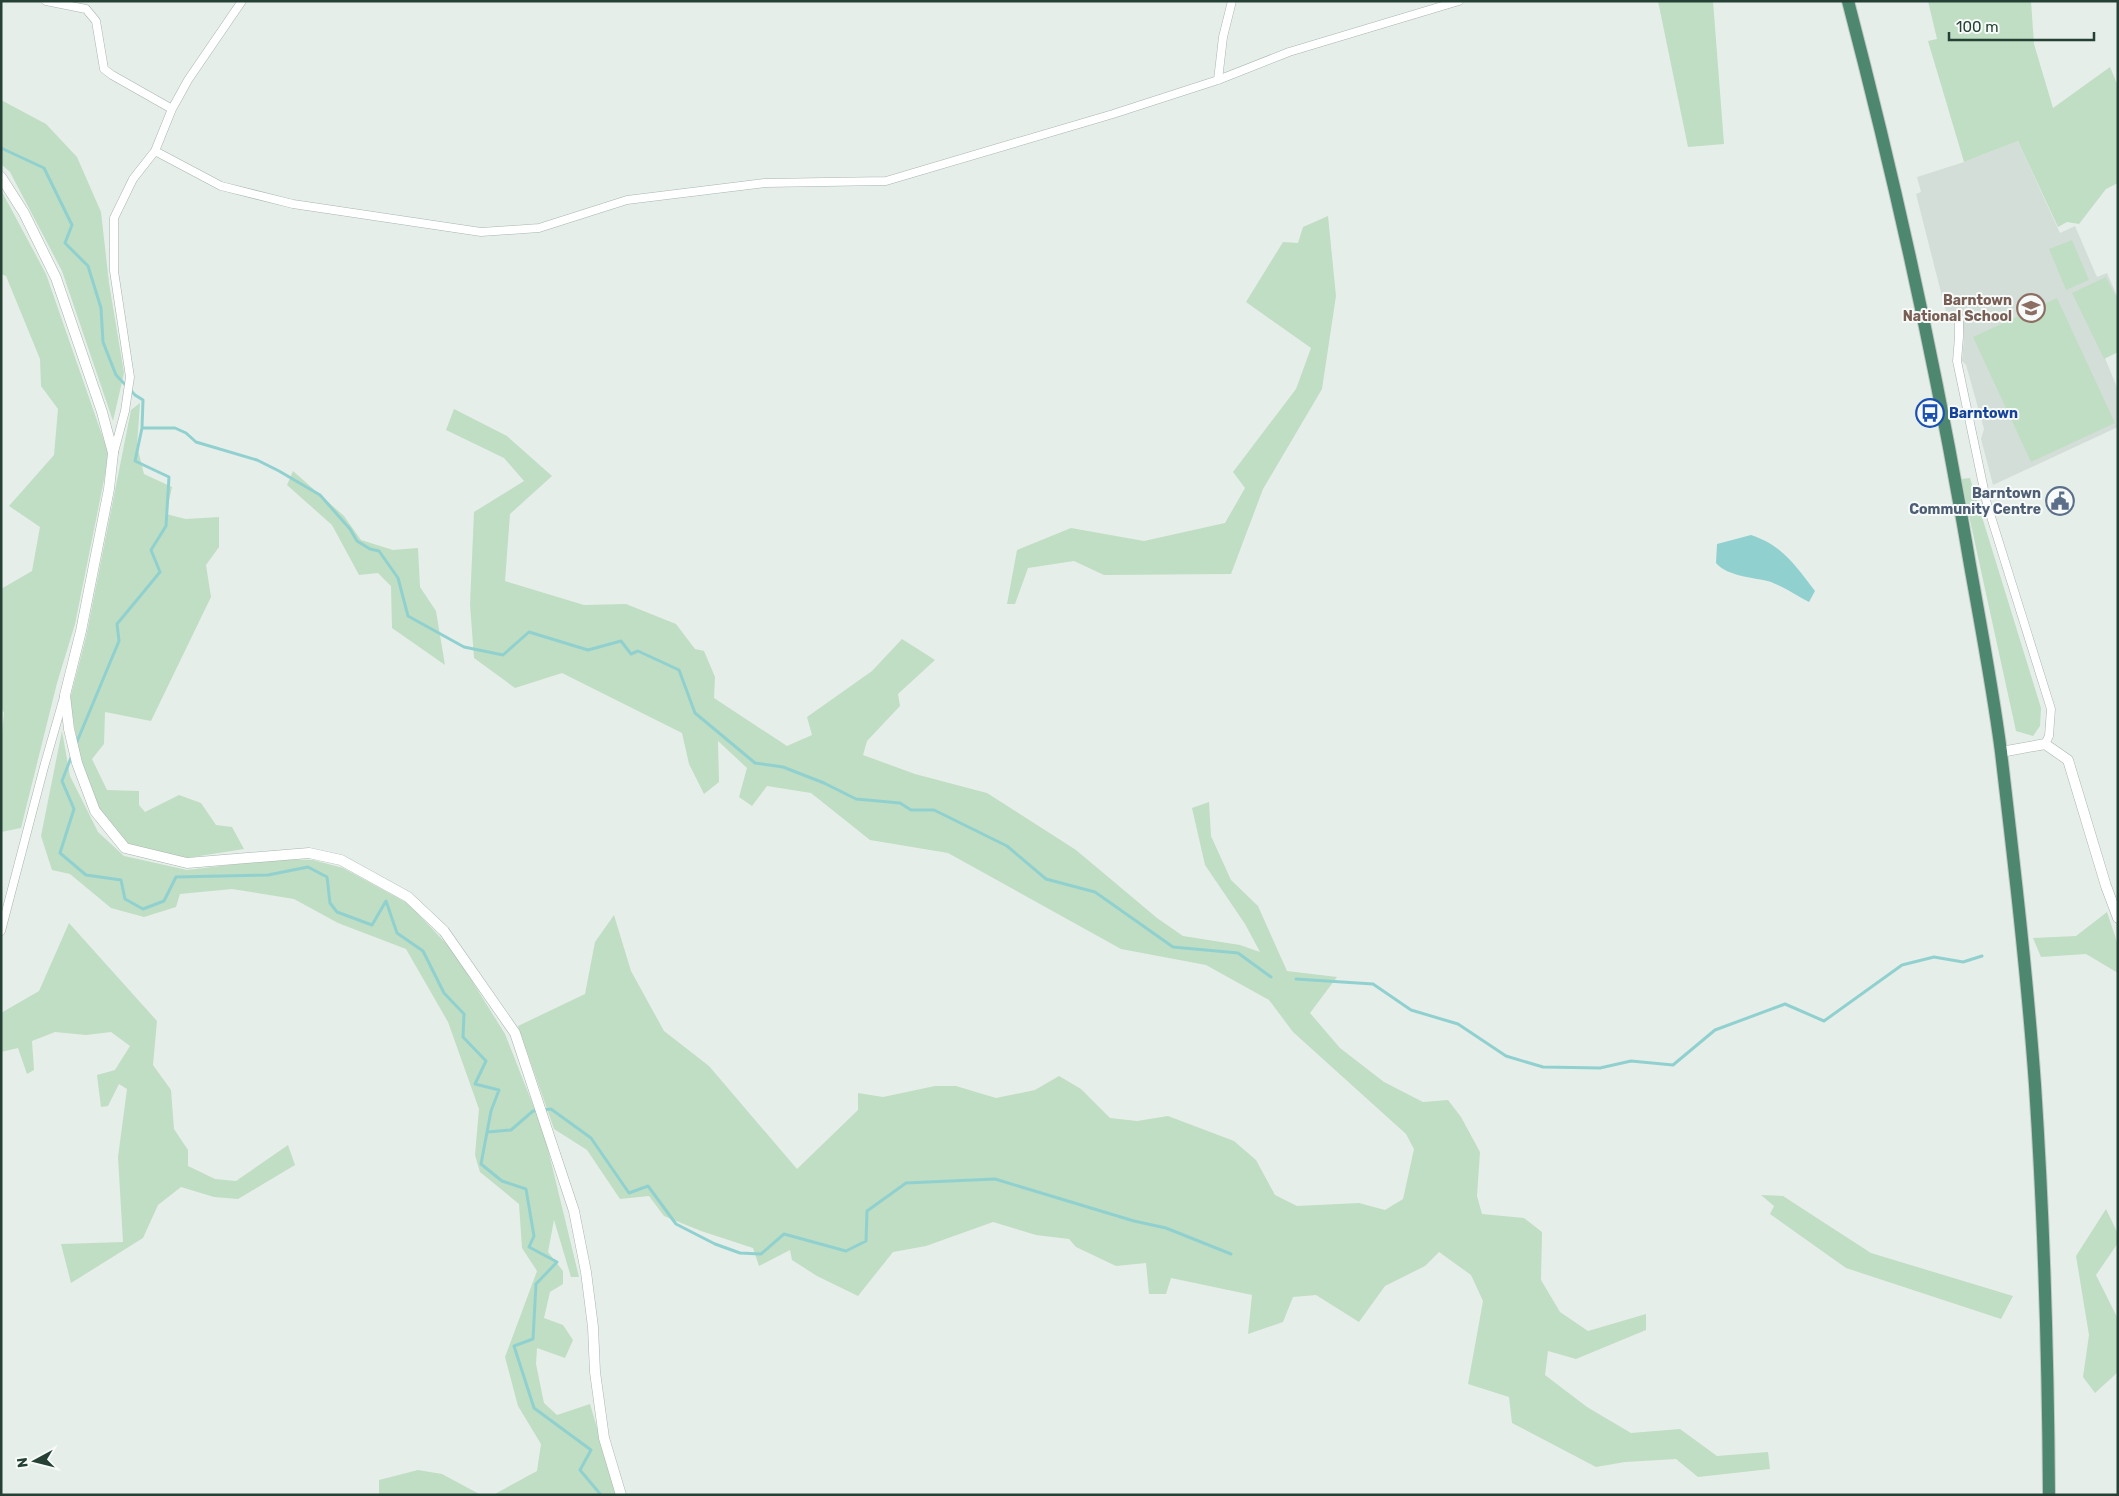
<svg xmlns="http://www.w3.org/2000/svg" width="2119" height="1496" viewBox="0 0 2119 1496" font-family="Rubik,sans-serif">
  <rect width="100%" height="100%" fill="#e6eee9"/>
  <path fill="#d4ded8" d="M 2018,141 L 2060,233 L 2075,226 L 2097,277 L 2107,273 L 2118,298 L 2118,352 L 2105,358 L 2118,390 L 2118,427 L 1993,485 L 1981,439 L 1984,429 L 1966,365 L 1962,361 L 1964,336 L 1962,318 L 1948,320 L 1916,194 L 1921,192 L 1917,177 L 1964,162 Z"/>
  <path fill="#c0dec3" d="M 1658,1 L 1713,1 L 1724,144 L 1688,147 Z
    M 1928,1 L 2031,1 L 2034,44 L 2053,108 L 2110,67 L 2118,86 L 2118,183 L 2106,189 L 2079,224 L 2067,222 L 2058,227 L 2018,141 L 1964,162 L 1928,41 L 1937,39 Z
    M 1,100 L 46,124 L 77,157 L 101,212 L 109,283 L 124,373 L 113,421 L 62,271 L 10,172 L 1,164 Z
    M 1,190 L 46,274 L 109,455 L 75,624 L 57,683 L 21,828 L 1,832 L 1,741 L 4,713 L 1,707 L 1,589 L 32,571 L 40,527 L 9,506 L 54,455 L 58,409 L 41,386 L 40,359 L 6,276 L 1,274 Z
    M 1328,216 L 1336,296 L 1322,389 L 1263,489 L 1231,574 L 1104,575 L 1074,561 L 1028,568 L 1015,604 L 1007,604 L 1017,550 L 1071,528 L 1144,541 L 1225,523 L 1245,488 L 1233,472 L 1296,389 L 1311,348 L 1246,302 L 1283,242 L 1298,243 L 1303,227 Z
    M 2072,240 L 2089,280 L 2066,290 L 2049,249 Z
    M 2106,277 L 2118,300 L 2118,352 L 2104,359 L 2072,293 Z
    M 2057,298 L 2115,423 L 2031,462 L 1973,337 Z
    M 140,403 L 137,446 L 144,474 L 172,487 L 166,514 L 186,519 L 219,517 L 219,547 L 206,565 L 211,597 L 151,721 L 105,712 L 104,744 L 92,759 L 107,790 L 139,791 L 139,805 L 145,812 L 179,795 L 201,803 L 216,825 L 232,827 L 244,849 L 187,858 L 129,845 L 99,810 L 80,761 L 70,699 L 86,637 L 131,410 Z
    M 454,409 L 507,436 L 552,476 L 510,514 L 505,581 L 584,605 L 626,604 L 676,624 L 695,649 L 704,651 L 715,677 L 714,698 L 787,746 L 812,735 L 807,717 L 872,671 L 902,639 L 935,660 L 898,694 L 900,706 L 867,741 L 863,755 L 915,774 L 987,793 L 1076,850 L 1157,918 L 1183,936 L 1240,945 L 1260,952 L 1245,924 L 1205,865 L 1192,808 L 1209,802 L 1211,836 L 1231,880 L 1258,906 L 1287,971 L 1337,977 L 1310,1013 L 1340,1048 L 1384,1082 L 1423,1102 L 1448,1100 L 1461,1117 L 1480,1152 L 1477,1196 L 1482,1214 L 1524,1218 L 1542,1232 L 1541,1280 L 1560,1312 L 1588,1331 L 1646,1314 L 1646,1330 L 1576,1359 L 1548,1351 L 1545,1375 L 1587,1407 L 1631,1433 L 1680,1429 L 1717,1456 L 1768,1452 L 1770,1469 L 1698,1477 L 1676,1459 L 1625,1462 L 1596,1467 L 1512,1423 L 1509,1397 L 1468,1384 L 1483,1301 L 1471,1275 L 1439,1252 L 1425,1266 L 1385,1286 L 1359,1322 L 1316,1295 L 1293,1297 L 1283,1322 L 1248,1334 L 1252,1295 L 1171,1278 L 1166,1294 L 1149,1294 L 1146,1263 L 1116,1266 L 1076,1247 L 1069,1239 L 1036,1235 L 993,1222 L 926,1246 L 893,1252 L 858,1296 L 817,1276 L 792,1260 L 790,1250 L 759,1266 L 753,1248 L 701,1231 L 664,1216 L 649,1196 L 620,1199 L 587,1150 L 554,1129 L 518,1026 L 585,994 L 595,942 L 614,915 L 631,971 L 664,1031 L 709,1066 L 797,1169 L 858,1110 L 858,1093 L 883,1097 L 935,1086 L 956,1086 L 996,1098 L 1035,1090 L 1059,1076 L 1081,1089 L 1110,1118 L 1137,1121 L 1168,1116 L 1234,1141 L 1256,1160 L 1275,1195 L 1297,1206 L 1359,1203 L 1385,1210 L 1403,1199 L 1414,1149 L 1406,1134 L 1293,1032 L 1269,1000 L 1206,965 L 1121,949 L 948,853 L 870,840 L 811,793 L 767,786 L 752,806 L 739,797 L 747,768 L 718,741 L 719,782 L 704,794 L 689,764 L 682,733 L 562,673 L 515,688 L 474,658 L 470,604 L 474,512 L 524,481 L 504,458 L 446,430 Z
    M 293,471 L 344,516 L 361,540 L 393,550 L 418,548 L 420,587 L 436,611 L 445,665 L 392,628 L 391,586 L 378,573 L 359,575 L 332,525 L 287,485 Z
    M 1970,478 L 2041,708 L 2040,726 L 2033,736 L 2016,731 L 1961,479 Z
    M 62,731 L 70,776 L 98,832 L 124,856 L 187,870 L 279,859 L 313,860 L 343,868 L 409,904 L 454,952 L 505,1034 L 544,1133 L 579,1277 L 571,1277 L 554,1220 L 548,1252 L 563,1271 L 563,1284 L 550,1292 L 544,1318 L 563,1325 L 573,1340 L 565,1358 L 537,1348 L 536,1364 L 544,1403 L 557,1415 L 590,1404 L 617,1495 L 493,1495 L 537,1471 L 541,1444 L 518,1406 L 505,1357 L 537,1271 L 522,1248 L 519,1204 L 480,1172 L 475,1155 L 479,1109 L 448,1022 L 406,949 L 338,923 L 294,899 L 232,889 L 180,894 L 176,907 L 144,917 L 111,908 L 70,874 L 52,870 L 41,836 Z
    M 2107,912 L 2118,945 L 2118,973 L 2086,954 L 2041,957 L 2033,938 L 2076,936 Z
    M 69,923 L 157,1021 L 153,1065 L 171,1090 L 174,1129 L 188,1150 L 188,1166 L 215,1179 L 236,1181 L 288,1145 L 295,1165 L 238,1199 L 214,1197 L 181,1187 L 158,1205 L 143,1238 L 71,1283 L 61,1244 L 123,1242 L 118,1157 L 127,1089 L 119,1084 L 108,1106 L 101,1107 L 97,1075 L 115,1070 L 130,1046 L 111,1032 L 86,1035 L 55,1032 L 32,1041 L 34,1070 L 27,1074 L 18,1048 L 1,1052 L 1,1013 L 39,991 Z
    M 1761,1195 L 1783,1196 L 1871,1253 L 2013,1296 L 2001,1319 L 1846,1268 L 1770,1214 L 1774,1206 Z
    M 2106,1209 L 2118,1234 L 2118,1243 L 2096,1275 L 2118,1319 L 2118,1372 L 2095,1393 L 2083,1377 L 2089,1335 L 2076,1256 Z
    M 418,1470 L 442,1474 L 481,1495 L 379,1495 L 379,1480 Z"/>
  <path fill="#90d1d0" d="M 1751,535 C 1782,545 1795,565 1815,591 L 1809,602 C 1797,596 1784,587 1771,582 C 1754,577 1728,577 1716,563 L 1717,544 Z"/>
  <g fill="none" stroke-linecap="round" stroke-linejoin="round">
    <path stroke="#90d1d0" stroke-width="3" d="M 1,148 L 44,168 L 72,225 L 65,243 L 88,266 L 101,308 L 103,342 L 116,375 L 135,395 L 143,400 L 142,428 L 135,461 L 169,477 L 166,526 L 151,550 L 160,572 L 117,624 L 119,641 L 76,744
      M 142,428 L 175,428 L 186,433 L 196,442 L 257,460 L 279,471 L 320,495 L 350,529 L 357,541 L 370,549 L 379,551 L 398,578 L 408,616 L 464,647 L 503,655 L 529,632 L 588,650 L 621,641 L 631,654 L 638,651 L 679,670 L 695,713 L 755,763 L 783,767 L 824,783 L 856,799 L 900,803 L 911,810 L 934,810 L 1007,846 L 1046,879 L 1095,892 L 1173,947 L 1238,953 L 1271,977
      M 72,755 L 62,781 L 74,809 L 60,853 L 86,875 L 121,880 L 125,899 L 143,909 L 164,901 L 176,877 L 268,875 L 308,867 L 327,877 L 330,903 L 337,912 L 372,925 L 386,901 L 397,933 L 423,951 L 444,993 L 464,1014 L 463,1037 L 486,1061 L 475,1084 L 499,1090 L 491,1111 L 481,1164 L 502,1181 L 526,1189 L 534,1236 L 529,1247 L 557,1262 L 536,1284 L 533,1339 L 514,1346 L 534,1408 L 591,1450 L 580,1470 L 601,1495
      M 1296,979 L 1373,984 L 1411,1010 L 1458,1024 L 1506,1056 L 1543,1067 L 1600,1068 L 1631,1061 L 1673,1065 L 1715,1030 L 1785,1004 L 1824,1021 L 1902,965 L 1934,957 L 1963,962 L 1982,956
      M 488,1132 L 511,1130 L 533,1111 L 551,1109 L 591,1138 L 629,1193 L 648,1186 L 676,1224 L 715,1244 L 740,1253 L 761,1254 L 784,1234 L 846,1251 L 866,1241 L 867,1211 L 906,1183 L 995,1179 L 1134,1221 L 1166,1228 L 1231,1254"/>
    <defs>
      <path id="minor" d="M 46,1 L 86,9 L 96,21 L 104,69 L 112,75 L 172,109
        M 1218,80 L 1223,37 L 1232,1
        M 155,151 L 221,186 L 293,204 L 481,232 L 539,228 L 627,200 L 765,183 L 886,181 L 1113,114 L 1218,80 L 1289,52 L 1459,1
        M 1959,318 L 1959,337 L 1957,361 L 1987,504 L 2051,709 L 2049,736 L 2045,744
        M 114,452 L 125,411 L 130,377 L 114,271 L 114,218 L 133,179 L 155,151 L 172,109 L 188,80 L 242,1
        M 1,931 L 44,767 L 64,697"/>
      <path id="tertiary" d="M 1,177 L 24,213 L 56,278 L 102,412 L 113,453 L 109,489 L 81,631 L 65,695 L 69,729 L 77,763 L 95,811 L 125,848 L 187,863 L 309,853 L 341,860 L 408,897 L 444,931 L 515,1033 L 574,1211 L 586,1272 L 593,1327 L 595,1372 L 604,1438 L 621,1495
        M 2001,752 L 2045,744 L 2068,760 L 2106,886 L 2118,918"/>
      <path id="trunk" d="M 1848,1 C 1897,188 1938,375 1970,565 C 1981,627 1993,690 2001,752 C 2014,863 2027,974 2035,1085 C 2044,1221 2048,1358 2049,1495"/>
    </defs>
    <use href="#minor" stroke="#a8b6af" stroke-width="9"/>
    <use href="#tertiary" stroke="#a8b6af" stroke-width="11"/>
    <use href="#trunk" stroke="#c2cac6" stroke-width="14"/>
    <use href="#minor" stroke="#fff" stroke-width="8"/>
    <use href="#tertiary" stroke="#fff" stroke-width="10"/>
    <use href="#trunk" stroke="#4e8770" stroke-width="12"/>
  </g>
  <defs>
    <symbol id="school-ring" viewBox="-11 -11 22 22"><circle r="9.5" fill="#f6faf8" stroke="#8d6e63" stroke-width="1.5"/><path d="M0-5L7-2L0 1L-7-2ZM-4 1L0 2.5L4 1V4Q0 6-4 4Z" fill="#8d6e63"/></symbol>
    <symbol id="bus-ring" viewBox="-11 -11 22 22"><circle r="9.5" fill="#f6faf8" stroke="#1a4fb4" stroke-width="1.5"/><path d="M-5-6H5V4H4V6H2V4H-2V6H-4V4H-5ZM-3.5-4V0h7V-4ZM-3.5 1.2v1.5H-2V1.2ZM2 1.2v1.5H3.5V1.2Z" fill="#1a4fb4"/></symbol>
    <symbol id="civic-ring" viewBox="-11 -11 22 22"><circle r="9.5" fill="#f6faf8" stroke="#5c6f8a" stroke-width="1.5"/><path d="M-.6-6.5H3V-4.5H.6V-3L4-1V1h2V6H-6V1h2V-1L-.6-3ZM-1.2 2.5V6h2.4V2.5Z" fill="#5c6f8a"/></symbol>
  </defs>
  <g fill-rule="evenodd">
    <use href="#school-ring" x="2015" y="292" width="32" height="32"/>
    <use href="#bus-ring" x="1914" y="397" width="32" height="32"/>
    <use href="#civic-ring" x="2044" y="485" width="32" height="32"/>
  </g>
  <g text-anchor="middle" stroke-width="4" stroke-linejoin="round" paint-order="stroke">
    <g font-size="14" font-weight="bold" fill="#785e54" stroke="#f6faf8" text-anchor="end">
      <text x="2012" y="305">Barntown<tspan x="2012" dy="16">National School</tspan></text>
    </g>
    <g font-size="14" font-weight="bold" fill="#164399" stroke="#f6faf8" text-anchor="start">
      <text x="1949" y="418">Barntown</text>
    </g>
    <g font-size="14" font-weight="bold" fill="#4e5e75" stroke="#f6faf8" text-anchor="end">
      <text x="2041" y="498">Barntown<tspan x="2041" dy="16">Community Centre</tspan></text>
    </g>
  </g>
  <rect width="2119" height="1496" fill="none" stroke="#254034" stroke-width="5"/>
  <g transform="translate(35 1461) rotate(263)" stroke="#f6faf8" stroke-width="4" paint-order="stroke">
  <path d="M0-4L9 19L0 12L-9 19Z" fill="#254034"/>
  <text y="-8" font-size="14" font-weight="bold" text-anchor="middle" fill="#254034">N</text>
  </g>
  <path d="M1949 32v8h145v-8" fill="none" stroke="#254034" stroke-width="2.5"/>
  <text x="1956" y="32" font-size="15" fill="#254034" stroke="#f6faf8" stroke-width="4" paint-order="stroke">100 m</text>
</svg>
